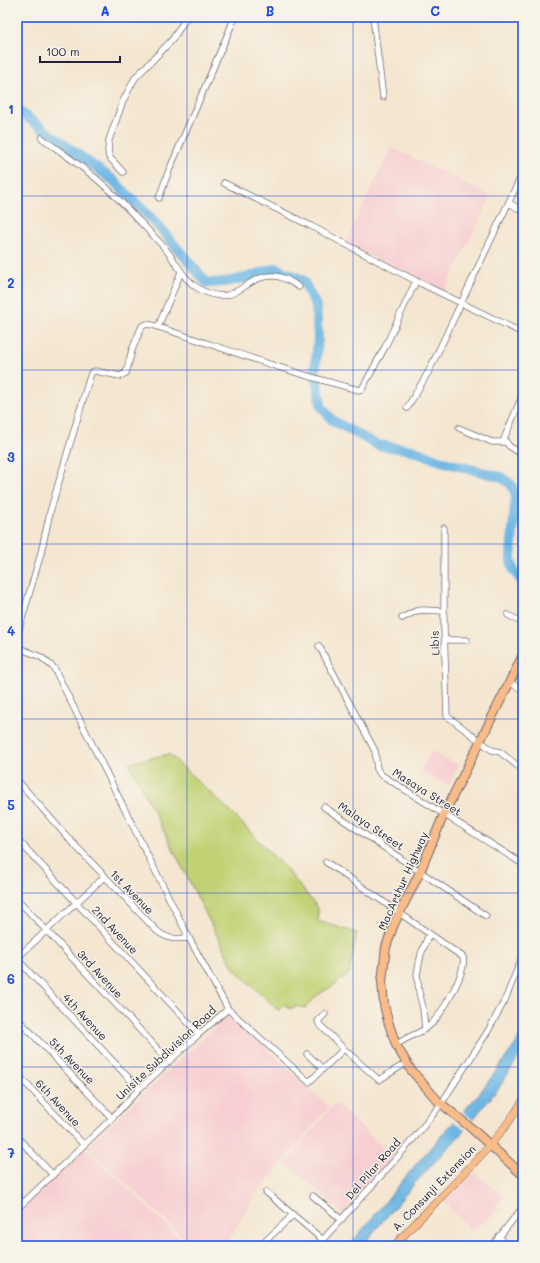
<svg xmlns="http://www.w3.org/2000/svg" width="540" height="1263" viewBox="0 0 540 1263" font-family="Mali,sans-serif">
  <rect width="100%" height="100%" fill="#f7f3e8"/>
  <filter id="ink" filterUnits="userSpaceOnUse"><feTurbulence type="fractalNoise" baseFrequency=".025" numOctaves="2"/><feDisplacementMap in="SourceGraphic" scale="8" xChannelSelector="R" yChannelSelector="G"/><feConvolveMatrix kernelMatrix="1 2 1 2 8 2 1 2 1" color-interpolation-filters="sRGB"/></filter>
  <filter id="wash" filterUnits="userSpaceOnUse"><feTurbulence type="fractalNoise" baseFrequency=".012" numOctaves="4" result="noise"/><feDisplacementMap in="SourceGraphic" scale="16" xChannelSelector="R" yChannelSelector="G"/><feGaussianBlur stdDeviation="0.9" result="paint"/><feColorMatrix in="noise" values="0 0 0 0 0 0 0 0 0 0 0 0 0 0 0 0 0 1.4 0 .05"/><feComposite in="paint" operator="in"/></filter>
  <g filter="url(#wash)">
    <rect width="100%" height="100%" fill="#f4e6d0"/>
    <path fill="#f7cfd2" d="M 391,147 L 491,196 L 444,293 L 345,243 Z
      M 431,751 L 459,765 L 449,786 L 421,772 Z
      M 226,1017 L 233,1017 L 329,1107 L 255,1195 L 226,1246 L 192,1246 L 87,1146 Z
      M 337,1104 L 393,1157 L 344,1215 L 286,1163 L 332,1106 Z
      M 84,1147 L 188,1246 L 17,1246 L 17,1212 L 19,1210 L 21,1212 L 27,1206 L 25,1204 Z
      M 474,1172 L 504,1197 L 496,1206 L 500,1209 L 471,1231 L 444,1201 Z"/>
    <path fill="#c1d274" stroke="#727a58" d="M 169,754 L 232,813 L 287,870 L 318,908 L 318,921 L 357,933 L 349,974 L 333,986 L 319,994 L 305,1008 L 296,1006 L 290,1009 L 285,1004 L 279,1011 L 234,969 L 129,763 Z"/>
    <path fill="#6db7e5" stroke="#486c90" d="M 523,1032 L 523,1050 L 498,1089 L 461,1134 L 414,1184 L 362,1246 L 349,1246 L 418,1162 L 480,1093 L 513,1048 Z"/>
    <path fill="#f4e6d0" d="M 461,1110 L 474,1121 L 466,1131 L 452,1120 Z"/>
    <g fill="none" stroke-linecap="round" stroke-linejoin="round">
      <path stroke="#6db7e5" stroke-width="10" d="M 17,110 L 113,180 L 154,221 L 207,283 C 232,283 253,276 276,268 L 303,280 L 316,306 L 318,338 L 315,370 L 321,406 L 332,420 L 377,445 L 412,450 L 444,462 L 501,477 L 511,484 L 516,494 L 511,556 C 511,568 514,573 523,582"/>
    </g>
  </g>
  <g filter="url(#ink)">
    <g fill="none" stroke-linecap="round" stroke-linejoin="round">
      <defs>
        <path id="minor" d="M 373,17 L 383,97
          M 42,138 C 61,152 80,165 98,180 C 121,200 141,223 162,245 C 177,261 181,279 201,290 C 238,309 244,274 274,276 C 283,276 291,282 299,287
          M 123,172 L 109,157 L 108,151 L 109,140 L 123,101 L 135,78 L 172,40 L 187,17
          M 224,183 L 311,226 L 416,281 L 523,333
          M 159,198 L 168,173 L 235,17
          M 509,203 L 523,211
          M 158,327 L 181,272
          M 523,394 L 504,439 L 509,446 L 523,455
          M 407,408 L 429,371 L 523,172
          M 459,428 L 492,442 L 505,442
          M 444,528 L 444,627 L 447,716 L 480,741 L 492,750 L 500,752 L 523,770
          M 508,615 L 523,623
          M 402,618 L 416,611 L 423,610 L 444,611
          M 17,636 L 41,553 L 50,512 L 90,376 L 92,372 L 95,371 L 120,376 L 126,373 L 132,350 L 142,326 L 147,324 L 152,325 C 221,347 289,373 359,390 L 362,389 L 385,347 L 416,281
          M 445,640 L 467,640
          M 319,646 L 375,751 L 377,769 L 380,774 L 523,864
          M 17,647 L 41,657 L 54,668 L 189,938 L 228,1009 L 309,1082 L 344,1049 L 379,1080 L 406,1063
          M 509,682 L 523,690
          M 17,780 L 70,840 L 157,931 C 169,940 174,939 189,938
          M 324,807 L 486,916
          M 17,839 L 199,1034
          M 326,862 L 463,957 C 467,972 441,1016 429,1026 C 419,1034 406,1037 396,1045
          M 17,899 L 169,1061
          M 17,958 L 104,877
          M 17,959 L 139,1089
          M 325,1014 L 318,1021 L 319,1024 L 344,1049
          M 17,1018 L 112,1118
          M 425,1029 L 423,1008 L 419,992 L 417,974 L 421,954 L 429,934
          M 307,1054 L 323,1069
          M 17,1074 L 84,1145
          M 17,1137 L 53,1175
          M 266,1192 L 323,1240
          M 17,1196 L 23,1203
          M 313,1196 L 342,1220
          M 17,1209 L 112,1118 L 139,1089 L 199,1034 L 228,1009
          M 499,1236 L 507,1246
          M 260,1246 L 293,1215
          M 317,1246 L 387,1169 L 415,1137 L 441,1104 L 488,1031 L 505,1000 L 523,955
          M 492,1246 L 523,1207"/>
        <path id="major" d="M 394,1246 C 437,1198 488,1156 523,1101"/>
        <path id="highway" d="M 523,655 L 444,814 L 420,872 L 394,924 L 386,947 L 382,981 L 384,1005 L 388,1021 L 396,1045 L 411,1070 L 438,1101 L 471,1128 L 523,1175"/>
      </defs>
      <use href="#minor" stroke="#6c676f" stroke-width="7"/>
      <use href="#major" stroke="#6c676f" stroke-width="8"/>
      <use href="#highway" stroke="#6c676f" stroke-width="10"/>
      <use href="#minor" stroke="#fff" stroke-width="5.5"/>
      <use href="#major" stroke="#f9bc89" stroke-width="7"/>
      <use href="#highway" stroke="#f9bc89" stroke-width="8"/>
    </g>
  </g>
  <path fill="none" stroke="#1d4ed8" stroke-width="1" stroke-opacity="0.55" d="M 187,17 L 187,1246M 353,17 L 353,1246M 17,196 L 523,196M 17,370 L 523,370M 17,544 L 523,544M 17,719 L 523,719M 17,893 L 523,893M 17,1067 L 523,1067"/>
  <g text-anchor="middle" stroke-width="3" stroke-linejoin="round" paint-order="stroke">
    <g font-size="11" fill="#22223b" stroke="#f7f3e8">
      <text transform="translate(435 643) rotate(-92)" y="4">Libis</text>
      <text transform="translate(427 792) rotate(32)" y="4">Masaya Street</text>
      <text transform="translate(371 826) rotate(34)" y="4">Malaya Street</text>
      <text transform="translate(403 881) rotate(-66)" y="4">MacArthur Highway</text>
      <text transform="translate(132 892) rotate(46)" y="4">1st Avenue</text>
      <text transform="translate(115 930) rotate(47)" y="4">2nd Avenue</text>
      <text transform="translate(100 974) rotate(47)" y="4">3rd Avenue</text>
      <text transform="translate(85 1017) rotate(47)" y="4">4th Avenue</text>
      <text transform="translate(166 1053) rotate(-43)" y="4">Unisite Subdivision Road</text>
      <text transform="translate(72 1061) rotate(46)" y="4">5th Avenue</text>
      <text transform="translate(58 1103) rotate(47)" y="4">6th Avenue</text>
      <text transform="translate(373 1169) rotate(-49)" y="4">Del Pilar Road</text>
      <text transform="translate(434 1188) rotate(-46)" y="4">A. Consunji Extension</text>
    </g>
  </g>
  <rect width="540" height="1263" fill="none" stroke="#f7f3e8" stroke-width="44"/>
  <path d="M40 56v6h80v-6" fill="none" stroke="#22223b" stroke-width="2"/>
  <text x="46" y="56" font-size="12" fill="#22223b" stroke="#f7f3e8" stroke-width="3" paint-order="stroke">100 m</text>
  <rect x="22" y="22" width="496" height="1219" fill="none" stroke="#1d4ed8" stroke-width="1.5"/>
  <g font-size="13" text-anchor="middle" font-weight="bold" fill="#1d4ed8">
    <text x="105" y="16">A</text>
    <text x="270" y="16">B</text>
    <text x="435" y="16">C</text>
    <text x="11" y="114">1</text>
    <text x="11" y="288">2</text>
    <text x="11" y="462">3</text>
    <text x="11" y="636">4</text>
    <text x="11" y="810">5</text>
    <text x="11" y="984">6</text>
    <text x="11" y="1158">7</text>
  </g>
</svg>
